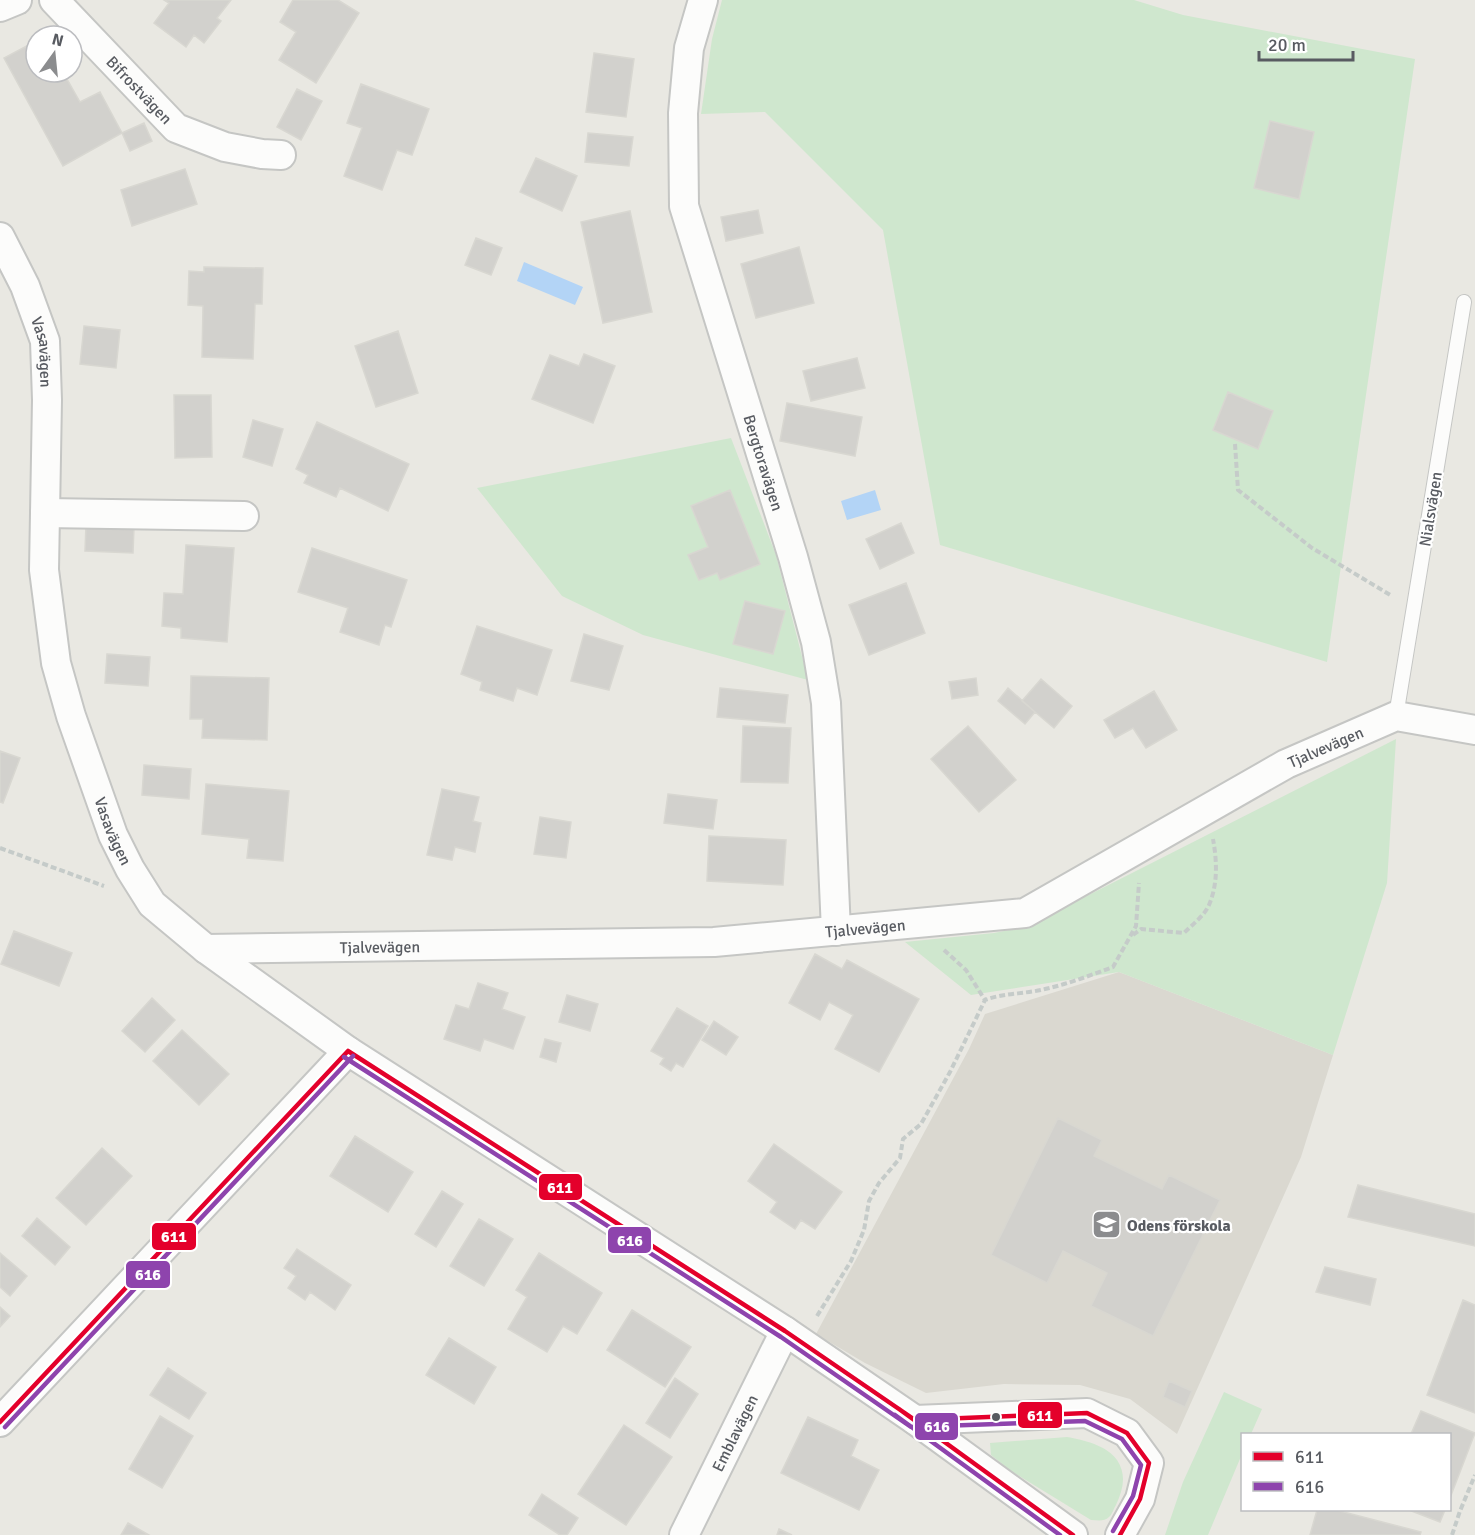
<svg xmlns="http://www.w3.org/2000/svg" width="1475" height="1535" viewBox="0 0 1475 1535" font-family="Signika,sans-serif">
  <rect width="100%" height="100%" fill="#e9e8e2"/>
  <path fill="#dad8d0" d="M 1119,972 L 1333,1055 L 1301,1157 L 1177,1434 L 1130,1399 L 1080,1385 L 1004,1384 L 926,1393 L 865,1363 L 816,1334 L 969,1049 L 985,1014 Z"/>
  <path fill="#cfe7ce" d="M 722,0 L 1134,0 L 1183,15 L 1415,59 L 1327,662 L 940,545 L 883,230 L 765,112 L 701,114 L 712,39 Z
    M 731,438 L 776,555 L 808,680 L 643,635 L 562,596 L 477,488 Z
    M 1396,739 L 1387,883 L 1333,1055 L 1119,972 L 971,995 L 905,942 L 994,933 L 1034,925 L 1067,906 Z
    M 1224,1392 L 1262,1409 L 1251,1434 L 1242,1434 L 1242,1454 L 1208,1535 L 1165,1535 L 1183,1482 Z
    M 1067,1437 C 1084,1440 1106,1445 1117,1460 C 1127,1475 1123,1490 1116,1505 C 1114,1508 1112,1515 1109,1517 C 1104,1522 1097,1520 1091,1520 L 1011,1471 L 991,1455 L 990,1443 Z"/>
  <path fill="#b3d4f6" d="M 524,262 L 583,287 L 575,305 L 517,281 Z
    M 875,490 L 881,510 L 847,520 L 841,501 Z"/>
  <path fill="#d2d1cd" stroke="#d8d7d1" stroke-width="1.5" d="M 164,0 L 231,0 L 217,18 L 221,21 L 204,43 L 194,35 L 186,47 L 154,23 L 169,3 Z
    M 293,0 L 338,0 L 359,13 L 316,83 L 279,60 L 296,32 L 280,22 Z
    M 36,41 L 36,72 L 63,72 L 80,102 L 100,92 L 122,133 L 63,166 L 4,58 Z
    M 594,53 L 634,59 L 626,117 L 586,112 Z
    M 361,84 L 429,109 L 412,155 L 397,150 L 382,190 L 344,176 L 362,128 L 347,123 Z
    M 297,89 L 322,101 L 301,140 L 277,127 Z
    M 1270,121 L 1314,132 L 1299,199 L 1254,188 Z
    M 144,123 L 152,141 L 130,151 L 122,133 Z
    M 588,133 L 633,137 L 629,166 L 585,162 Z
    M 536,158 L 577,176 L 562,211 L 520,192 Z
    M 185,169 L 197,204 L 132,226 L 121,190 Z
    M 758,210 L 763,233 L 726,241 L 721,217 Z
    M 630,211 L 652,312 L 603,323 L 581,222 Z
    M 476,238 L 502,248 L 491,275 L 465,265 Z
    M 799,247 L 814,303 L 756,318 L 741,264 Z
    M 204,267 L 263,268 L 262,304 L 255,304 L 253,359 L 202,357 L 203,306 L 188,305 L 189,271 L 204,272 Z
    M 84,326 L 120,330 L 116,368 L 80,364 Z
    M 398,331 L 418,393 L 376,407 L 355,346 Z
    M 584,354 L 615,366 L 593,423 L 532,399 L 550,355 L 579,366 Z
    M 857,358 L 865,388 L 811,401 L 803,371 Z
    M 1228,392 L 1273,411 L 1258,449 L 1213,430 Z
    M 174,395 L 211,395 L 212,457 L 175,458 Z
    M 787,403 L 862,417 L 855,456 L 780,441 Z
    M 253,420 L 283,429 L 272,466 L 243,457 Z
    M 317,422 L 409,464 L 388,511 L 340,488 L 336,497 L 304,483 L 308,475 L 296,469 Z
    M 730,490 L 760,564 L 720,580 L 717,573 L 699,580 L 688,555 L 708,547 L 691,506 Z
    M 901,523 L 914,553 L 880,569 L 866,539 Z
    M 86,525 L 134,527 L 133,553 L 85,551 Z
    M 186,545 L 234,548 L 227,642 L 181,638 L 181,628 L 162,626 L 164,593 L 183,594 Z
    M 312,548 L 407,580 L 391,627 L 385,625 L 379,645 L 340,632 L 348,608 L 298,592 Z
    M 906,583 L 925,633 L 869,655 L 849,605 Z
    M 745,601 L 785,611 L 773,654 L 733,644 Z
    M 477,626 L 552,650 L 537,695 L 517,688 L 513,701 L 480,690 L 482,682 L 461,674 Z
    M 584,634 L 623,646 L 609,690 L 571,681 Z
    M 107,654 L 150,657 L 148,686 L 105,683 Z
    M 191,676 L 269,678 L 267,740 L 202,738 L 203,719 L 190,719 Z
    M 976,678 L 978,695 L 952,699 L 949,682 Z
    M 1041,679 L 1072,706 L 1054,728 L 1022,701 Z
    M 720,688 L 788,695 L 785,723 L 717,717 Z
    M 1008,688 L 1035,712 L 1025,724 L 998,701 Z
    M 1154,691 L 1177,730 L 1146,748 L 1133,728 L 1115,738 L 1104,720 Z
    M 743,726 L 791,728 L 788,783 L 741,782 Z
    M 968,726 L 1016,780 L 979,812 L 931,759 Z
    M 0,751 L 20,758 L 3,803 L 0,802 Z
    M 144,765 L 191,769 L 189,799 L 142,795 Z
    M 206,784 L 289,791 L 283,861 L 247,858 L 249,839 L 202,834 Z
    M 442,789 L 479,797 L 473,821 L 481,823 L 475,852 L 455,847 L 452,860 L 427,855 Z
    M 668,794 L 717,800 L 713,829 L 664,823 Z
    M 540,817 L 571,822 L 566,858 L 534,854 Z
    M 709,836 L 786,840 L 783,885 L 707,881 Z
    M 14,931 L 72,953 L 59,986 L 1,964 Z
    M 815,954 L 842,969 L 847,960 L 919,999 L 879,1072 L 835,1049 L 853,1015 L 829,1002 L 820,1020 L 789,1003 Z
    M 478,983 L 508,993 L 502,1009 L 525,1017 L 513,1049 L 484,1039 L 480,1051 L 444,1039 L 456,1005 L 469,1009 Z
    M 567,995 L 598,1004 L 590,1031 L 559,1022 Z
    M 152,998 L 175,1020 L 145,1052 L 122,1031 Z
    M 677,1008 L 708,1026 L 683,1067 L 676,1063 L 671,1071 L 660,1064 L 664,1058 L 651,1051 Z
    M 714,1021 L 738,1037 L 726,1055 L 702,1040 Z
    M 182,1030 L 229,1074 L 199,1105 L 153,1061 Z
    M 545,1039 L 561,1043 L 556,1062 L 540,1057 Z
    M 1058,1118 L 1102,1140 L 1094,1156 L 1162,1189 L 1169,1175 L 1220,1200 L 1153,1336 L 1091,1306 L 1107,1273 L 1063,1251 L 1047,1283 L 991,1255 Z
    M 355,1136 L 413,1172 L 388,1212 L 330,1176 Z
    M 774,1144 L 842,1192 L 815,1229 L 801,1220 L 795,1229 L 770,1212 L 777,1202 L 748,1181 Z
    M 102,1148 L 132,1176 L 86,1225 L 56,1198 Z
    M 1358,1185 L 1475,1214 L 1475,1246 L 1348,1217 Z
    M 442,1191 L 463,1204 L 436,1247 L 415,1234 Z
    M 37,1218 L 70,1247 L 55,1265 L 22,1236 Z
    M 479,1219 L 513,1239 L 484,1286 L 450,1266 Z
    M 297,1249 L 351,1285 L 335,1310 L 310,1292 L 305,1300 L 288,1288 L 296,1276 L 284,1268 Z
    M 0,1253 L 27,1276 L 10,1296 L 0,1287 Z
    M 539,1253 L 602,1293 L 577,1334 L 563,1326 L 547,1352 L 508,1329 L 527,1297 L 516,1290 Z
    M 1325,1267 L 1376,1279 L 1370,1305 L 1316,1292 Z
    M 1463,1300 L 1475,1305 L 1475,1413 L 1427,1395 Z
    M 0,1307 L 10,1316 L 0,1327 Z
    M 632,1310 L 691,1347 L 665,1387 L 607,1350 Z
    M 449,1338 L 496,1367 L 474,1404 L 426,1375 Z
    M 168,1368 L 206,1393 L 189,1419 L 150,1395 Z
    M 675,1378 L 698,1394 L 670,1438 L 646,1423 Z
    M 1169,1381 L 1192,1391 L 1185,1407 L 1163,1397 Z
    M 1421,1411 L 1475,1433 L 1450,1498 L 1450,1434 L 1411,1434 Z
    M 160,1416 L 193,1436 L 162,1488 L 129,1469 Z
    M 808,1417 L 858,1440 L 851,1456 L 879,1470 L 859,1510 L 781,1473 Z
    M 624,1425 L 672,1457 L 626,1525 L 578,1494 Z
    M 542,1494 L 578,1518 L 567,1535 L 560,1535 L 529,1515 Z
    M 1317,1510 L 1336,1510 L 1421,1532 L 1420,1535 L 1310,1535 Z
    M 1409,1510 L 1445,1510 L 1440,1522 Z
    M 128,1523 L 149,1535 L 121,1535 Z
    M 779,1529 L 792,1535 L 777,1535 Z"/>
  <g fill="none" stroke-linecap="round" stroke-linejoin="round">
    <defs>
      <path id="service" d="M 1396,716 L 1464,302"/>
      <g id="minor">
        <path id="s1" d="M 54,0 L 176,128 L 225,147 L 262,154 L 281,155"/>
        <path id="s2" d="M 703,0 L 689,48 L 683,113 L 684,206 L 793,557 L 816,642 L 826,703 L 836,931"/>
        <path d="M 0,7 L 17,0"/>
        <path id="s3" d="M 0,237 L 25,286 L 45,341 L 47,400 L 44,570 L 56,663 L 71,716 L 113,835 L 130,869 L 152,904 L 206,949 L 348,1051 L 785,1331 L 915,1420 L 1073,1535"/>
        <path d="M 45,513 L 244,516"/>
        <path id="s4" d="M 206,949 L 714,942 L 1025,913 L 1286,764 L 1396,716 L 1475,730"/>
        <path d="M 915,1420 L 1087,1413 L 1127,1433 L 1149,1463 L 1140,1499 L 1120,1535"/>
        <path d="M 0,1422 L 348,1051"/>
        <path id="s5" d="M 684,1535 L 785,1331"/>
      </g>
    </defs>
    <use href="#service" stroke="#c5c6c4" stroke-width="16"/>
    <use href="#minor" stroke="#c5c6c4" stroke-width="32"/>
    <path stroke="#c5cbc9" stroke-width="4" stroke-dasharray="6 3" stroke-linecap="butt" d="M 1235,444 L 1238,490 L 1312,548 L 1392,596
      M 0,848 L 104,886
      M 1133,935 L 1141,929 L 1184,933 C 1193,924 1204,916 1209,905 C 1218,884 1217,861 1213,839
      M 944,950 L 966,970 L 985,1000
      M 817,1316 L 851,1261 L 864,1230 L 869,1201 L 879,1183 L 900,1158 L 903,1139 L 921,1124 L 950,1072 L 985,1000 C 1003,993 1026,994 1045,989 C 1068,984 1091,975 1113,967 L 1136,926 L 1139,883
      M 1452,1535 L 1460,1511 L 1475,1475"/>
    <use href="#service" stroke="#fcfcfb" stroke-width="14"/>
    <use href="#minor" stroke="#fcfcfb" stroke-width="28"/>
    <defs>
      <path id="bus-1" d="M 348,1051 L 785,1331 L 915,1420 L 1087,1413 L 1127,1433 L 1149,1463 L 1140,1499 L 1120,1535
        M 899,1409 L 1073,1535
        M 0,1422 L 348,1051"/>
      <path id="bus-2" d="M 344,1057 L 781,1337 L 911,1427 L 1085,1421 L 1122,1439 L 1141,1465 L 1133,1496 L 1113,1531
        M 895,1415 L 1060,1535
        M 5,1427 L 353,1056"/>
    </defs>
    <use href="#bus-1" stroke="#fff" stroke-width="9"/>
    <use href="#bus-2" stroke="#fff" stroke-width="9"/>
    <use href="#bus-1" stroke="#e4002b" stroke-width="4.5"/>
    <use href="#bus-2" stroke="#8e44ad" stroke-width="4.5"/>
  </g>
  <defs>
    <symbol id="school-square" viewBox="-11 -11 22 22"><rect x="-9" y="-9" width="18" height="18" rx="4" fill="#8b8c8e" stroke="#fff"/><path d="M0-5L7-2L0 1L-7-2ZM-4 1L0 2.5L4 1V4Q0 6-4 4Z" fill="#fff"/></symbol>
  </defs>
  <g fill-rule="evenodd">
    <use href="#school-square" x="1090" y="1208" width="33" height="33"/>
  </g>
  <circle fill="#585b61" stroke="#fff" stroke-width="2" cx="996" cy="1417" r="5"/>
  <g text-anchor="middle" stroke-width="4.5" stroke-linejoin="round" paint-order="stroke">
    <g font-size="16" fill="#585b61" stroke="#fff">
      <text dy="6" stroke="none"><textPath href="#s1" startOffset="124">Bifrostvägen</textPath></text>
      <text dy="6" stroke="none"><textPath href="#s3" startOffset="124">Vasavägen</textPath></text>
      <text dy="6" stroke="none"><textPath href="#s2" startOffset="477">Bergtoravägen</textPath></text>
      <text transform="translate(1430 509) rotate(-81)" y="6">Nialsvägen</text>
      <text dy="6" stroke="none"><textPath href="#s4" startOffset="1164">Tjalvevägen</textPath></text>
      <text dy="6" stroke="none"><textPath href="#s3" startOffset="614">Vasavägen</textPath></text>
      <text dy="6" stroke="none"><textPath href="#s4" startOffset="660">Tjalvevägen</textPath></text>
      <text dy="6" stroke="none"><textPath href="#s4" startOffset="174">Tjalvevägen</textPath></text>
      <text dy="6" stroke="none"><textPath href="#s5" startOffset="114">Emblavägen</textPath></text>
    </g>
    <g font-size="16" font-weight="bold" fill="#585b61" stroke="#fff" text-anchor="start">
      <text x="1127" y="1231">Odens förskola</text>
    </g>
  </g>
  <g stroke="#fff" stroke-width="2">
    <rect x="538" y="1173" width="45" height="28" rx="6" fill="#e4002b"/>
    <rect x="151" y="1222" width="46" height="29" rx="6" fill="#e4002b"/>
    <rect x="607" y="1226" width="45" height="28" rx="6" fill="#8e44ad"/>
    <rect x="125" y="1260" width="46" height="29" rx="6" fill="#8e44ad"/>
    <rect x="1017" y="1401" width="46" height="28" rx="6" fill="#e4002b"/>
    <rect x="914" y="1412" width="45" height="29" rx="6" fill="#8e44ad"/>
  </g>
  <g font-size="16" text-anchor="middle" font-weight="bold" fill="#fff">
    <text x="560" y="1193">611</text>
    <text x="174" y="1242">611</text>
    <text x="630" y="1246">616</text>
    <text x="148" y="1280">616</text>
    <text x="1040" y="1421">611</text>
    <text x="937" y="1432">616</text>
  </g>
  <rect x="1241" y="1433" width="210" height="78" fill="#ffffff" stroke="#bcbdc0" stroke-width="1.5"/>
  <rect x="1253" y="1452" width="30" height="9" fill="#e4002b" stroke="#bcbdc0" stroke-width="1.5"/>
  <text x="1295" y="1463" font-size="18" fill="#585b61">611</text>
  <rect x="1253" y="1482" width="30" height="9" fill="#8e44ad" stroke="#bcbdc0" stroke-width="1.5"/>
  <text x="1295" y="1493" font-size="18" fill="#585b61">616</text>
  <g transform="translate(54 54) rotate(15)"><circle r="28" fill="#ffffff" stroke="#bcbdc0" stroke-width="1.5"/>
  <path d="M0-4.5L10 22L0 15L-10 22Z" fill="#8b8c8e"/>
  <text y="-9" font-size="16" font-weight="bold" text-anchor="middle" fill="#585b61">N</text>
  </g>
  <path d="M1259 51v9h94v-9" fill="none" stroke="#585b61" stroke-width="3"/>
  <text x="1268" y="51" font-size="18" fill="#585b61" stroke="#ffffff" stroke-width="4.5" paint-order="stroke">20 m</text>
</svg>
